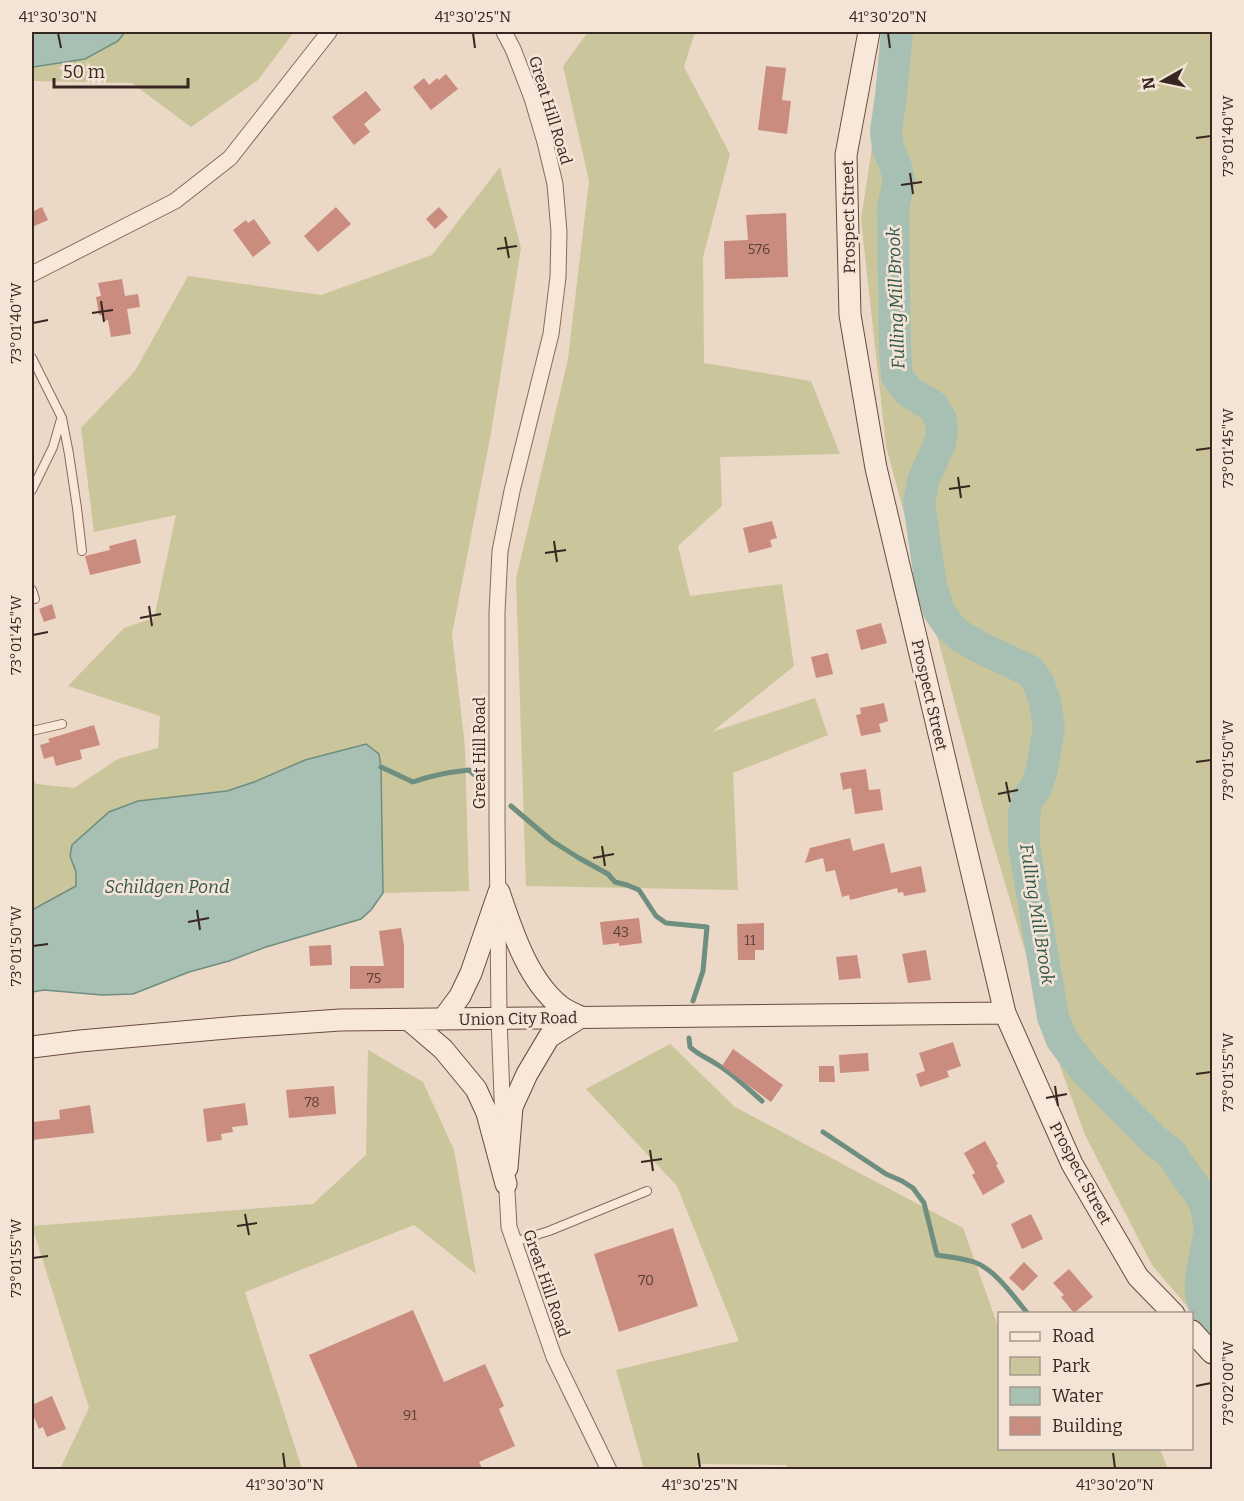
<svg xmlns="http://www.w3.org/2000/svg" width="1244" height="1501" viewBox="0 0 1244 1501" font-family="Bitter,serif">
  <rect width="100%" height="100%" fill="#ecd8c6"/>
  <path fill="#cac59a" d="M 32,32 L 294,32 L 258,80 L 191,127 L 132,83 L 32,81 Z
    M 588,32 L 695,32 L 684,67 L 730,154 L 703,257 L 704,363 L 811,381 L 840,454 L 720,457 L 722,506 L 678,546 L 690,596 L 782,584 L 794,666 L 712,732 L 815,698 L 828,735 L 733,773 L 738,890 L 526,886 L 516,579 L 568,359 L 589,181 L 563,66 Z
    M 890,32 L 1212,32 L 1212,1335 L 1152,1265 L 1085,1135 L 1056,1055 L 988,826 L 886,446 L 861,219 Z
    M 500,167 L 521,248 L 491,433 L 452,634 L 465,747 L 469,891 L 383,893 L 381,767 L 254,782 L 227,791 L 138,801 L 70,856 L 76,872 L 77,886 L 32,910 L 32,779 L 36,784 L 74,788 L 118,759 L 158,748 L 160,716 L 68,686 L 124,628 L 154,618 L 176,515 L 94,532 L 81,428 L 135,371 L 188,276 L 321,295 L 432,255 Z
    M 670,1044 L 735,1107 L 963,1228 L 999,1329 L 1000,1448 L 1160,1449 L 1168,1469 L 788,1470 L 787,1465 L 702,1464 L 689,1469 L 644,1469 L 616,1370 L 739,1341 L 677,1186 L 586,1089 Z
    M 368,1050 L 423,1082 L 454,1150 L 476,1274 L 414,1225 L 245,1292 L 302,1469 L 60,1469 L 89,1408 L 32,1226 L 313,1204 L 366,1155 Z"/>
  <path fill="#a7c0b3" stroke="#6e8e7f" stroke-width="1.5" d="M 32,32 L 125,32 L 118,41 L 85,59 L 33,67 L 32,67 Z
    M 366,744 L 379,754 L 381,767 L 383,893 L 371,910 L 361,919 L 266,947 L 229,961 L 189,972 L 133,994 L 102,995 L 44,990 L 32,992 L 32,910 L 76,886 L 76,872 L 70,856 L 72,845 L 109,812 L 138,801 L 227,791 L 254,782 L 305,760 Z"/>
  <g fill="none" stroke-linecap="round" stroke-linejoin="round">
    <path stroke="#6e8e7f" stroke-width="5" d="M 381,767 L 413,782 C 432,775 450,772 469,770 L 484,783
      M 511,806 L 552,841 L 579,858 L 608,874 L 615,882 L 627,885 L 639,890 L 656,916 L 666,923 L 707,927 L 703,971 L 693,1001
      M 689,1038 L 690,1047 C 698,1055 708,1058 718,1065 C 734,1075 748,1089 762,1101
      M 823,1132 L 886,1174 L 902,1181 L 913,1188 L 924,1203 L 937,1255 C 949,1257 962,1258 974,1262 C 995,1269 1014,1297 1028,1314"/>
    <path stroke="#a7c0b3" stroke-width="32" d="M 897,32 L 891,96 L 886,131 L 888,149 L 895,164 L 899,181 L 893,208 L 895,349 L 897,376 L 908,391 L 934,407 L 941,420 L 942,430 L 940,442 L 923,481 L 919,503 L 931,586 L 939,611 L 950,627 L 960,636 L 983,649 L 1030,671 L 1039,684 L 1045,702 L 1049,728 L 1042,769 L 1036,788 L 1027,799 L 1024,815 L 1024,846 L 1053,1017 L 1062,1040 L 1085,1070 L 1154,1140 L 1172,1154 L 1184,1173 L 1200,1194 L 1206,1206 L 1210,1230 L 1201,1277 L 1201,1293 L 1203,1303 L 1210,1318 L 1212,1320"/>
  </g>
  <path fill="#c98c7e" d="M 766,66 L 786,68 L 782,100 L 791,101 L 787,134 L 758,130 Z
    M 446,74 L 458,89 L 431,110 L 413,87 L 424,78 L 429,85 L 437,78 L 439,80 Z
    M 366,91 L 381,110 L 364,124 L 370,132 L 354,145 L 332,117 Z
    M 42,207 L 48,220 L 32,227 L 32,212 Z
    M 336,207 L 351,224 L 318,252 L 304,236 Z
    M 439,207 L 448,217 L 435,229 L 426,219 Z
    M 786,213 L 788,277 L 725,279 L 724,241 L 748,240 L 746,215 Z
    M 254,219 L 271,243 L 253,257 L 233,230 L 246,220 L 248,223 Z
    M 122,279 L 125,296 L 138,294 L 140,307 L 127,309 L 131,334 L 111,337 L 108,320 L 104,321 L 103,315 L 99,315 L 96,297 L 101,296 L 98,283 Z
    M 772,521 L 777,538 L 770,540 L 772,547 L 749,553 L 743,528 Z
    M 136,539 L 141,563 L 90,575 L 85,556 L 110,550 L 109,546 Z
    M 52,604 L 56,618 L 44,622 L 39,609 Z
    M 881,623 L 887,643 L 861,650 L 856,630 Z
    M 828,653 L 833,674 L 816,678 L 811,657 Z
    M 884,703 L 888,721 L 879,724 L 881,732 L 861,736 L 856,715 L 861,714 L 860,708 Z
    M 94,725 L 100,745 L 80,750 L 82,759 L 56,766 L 53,756 L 44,759 L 40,745 L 50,742 L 48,739 Z
    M 866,769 L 869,790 L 880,789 L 883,810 L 855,814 L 851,788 L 843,790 L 840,773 Z
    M 850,838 L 853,851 L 837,855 L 884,843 L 891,873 L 921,866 L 926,892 L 904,896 L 903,892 L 898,893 L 897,888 L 850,900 L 849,895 L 842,897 L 835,870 L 826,872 L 823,858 L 805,863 L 810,848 Z
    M 639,918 L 642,943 L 619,946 L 619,943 L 603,945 L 600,922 Z
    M 764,923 L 764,950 L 755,950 L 755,960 L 738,960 L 737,924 Z
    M 401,928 L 404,945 L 404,988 L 350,989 L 350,966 L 384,966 L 379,931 Z
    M 331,945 L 332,965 L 310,966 L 309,946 Z
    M 926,950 L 931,980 L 908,983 L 902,954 Z
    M 857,955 L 861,978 L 839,980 L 836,957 Z
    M 953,1042 L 961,1066 L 947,1071 L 949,1077 L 920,1087 L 916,1074 L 925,1071 L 919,1053 Z
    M 733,1049 L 783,1085 L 771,1102 L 722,1066 Z
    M 868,1053 L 869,1071 L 840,1073 L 839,1055 Z
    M 819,1066 L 834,1066 L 835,1082 L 819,1082 Z
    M 334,1086 L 336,1114 L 289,1118 L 286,1090 Z
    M 245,1103 L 248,1125 L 232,1127 L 233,1132 L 221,1134 L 222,1140 L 207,1142 L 203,1109 Z
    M 90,1105 L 94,1133 L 32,1140 L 32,1122 L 60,1119 L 59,1110 Z
    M 985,1141 L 998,1164 L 996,1165 L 1005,1182 L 983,1195 L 972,1175 L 975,1173 L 964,1153 Z
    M 1031,1214 L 1043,1239 L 1022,1249 L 1011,1224 Z
    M 673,1228 L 698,1306 L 619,1332 L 594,1254 Z
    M 1024,1262 L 1038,1276 L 1023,1291 L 1009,1278 Z
    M 1069,1269 L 1093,1297 L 1074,1313 L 1061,1297 L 1064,1295 L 1053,1283 Z
    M 413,1310 L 444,1382 L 485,1364 L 504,1406 L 499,1409 L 515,1446 L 479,1462 L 483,1470 L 359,1470 L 309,1355 Z
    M 52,1396 L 66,1429 L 47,1437 L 43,1427 L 39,1429 L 32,1412 L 32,1405 Z"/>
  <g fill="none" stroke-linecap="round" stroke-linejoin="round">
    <defs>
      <path id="service" d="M 32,358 L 62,418 L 69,454 L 77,508 L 82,551
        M 32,490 L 53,447 L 61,419
        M 32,590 L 35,599
        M 32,731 L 62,724
        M 514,1242 L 549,1231 L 647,1191"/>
      <path id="minor" d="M 32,274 L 175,201 L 230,158 L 329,32
        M 503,1123 L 499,1018 L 497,820 L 497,613 L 500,551 L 512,491 L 551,334 L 558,277 L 559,232 L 555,184 L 545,142 L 532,98 L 513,49 L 504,32
        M 506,1174 L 509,1227 L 554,1357 L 609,1470"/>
      <path id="secondary" d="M 869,32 L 846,155 L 850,315 L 876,468 L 1005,1013 L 1072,1164 L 1138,1277 L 1174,1314
        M 499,892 C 512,930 527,979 560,1006 C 566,1011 574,1014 581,1017
        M 443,1019 L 460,996 L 471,973 L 499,892
        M 409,1020 L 443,1049 L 476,1089 L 487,1113 L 506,1184
        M 32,1047 L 80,1041 L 238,1027 L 340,1020 L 1005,1013
        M 507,1168 L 512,1107 L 527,1074 L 549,1037 L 581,1017
        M 1192,1331 L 1212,1353"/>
    </defs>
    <use href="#service" stroke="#876a5d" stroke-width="10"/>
    <use href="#minor" stroke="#876a5d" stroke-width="17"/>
    <use href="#secondary" stroke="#694b40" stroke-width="23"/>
    <use href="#service" stroke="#f7e8d9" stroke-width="8"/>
    <use href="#minor" stroke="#f7e8d9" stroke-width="15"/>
    <use href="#secondary" stroke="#f7e8d9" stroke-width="21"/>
  </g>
  <path fill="none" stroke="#382620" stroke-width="2" d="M 58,33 L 61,48M 473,33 L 475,48M 888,33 L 890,48M 1196,138 L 1211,136M 910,173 L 913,194M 901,185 L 922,182M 505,237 L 509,258M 497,249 L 517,246M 101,301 L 104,322M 92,313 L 113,310M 33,323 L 48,320M 1196,450 L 1211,448M 958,477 L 961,498M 949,489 L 970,486M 554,541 L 557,562M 545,553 L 566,550M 149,606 L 152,626M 140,618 L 161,614M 33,635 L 48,632M 1196,762 L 1211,760M 1006,782 L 1010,802M 998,794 L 1018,790M 602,846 L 605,866M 593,858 L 614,854M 197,910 L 200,930M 188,922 L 209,918M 33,946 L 48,944M 1196,1074 L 1211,1072M 1055,1086 L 1058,1106M 1046,1098 L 1067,1094M 650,1150 L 653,1171M 641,1162 L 662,1159M 245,1214 L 249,1235M 237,1226 L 257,1223M 33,1258 L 48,1256M 1196,1386 L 1211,1383M 283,1453 L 285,1468M 698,1453 L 700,1468M 1113,1453 L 1115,1468"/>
  <g text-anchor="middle" stroke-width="5" stroke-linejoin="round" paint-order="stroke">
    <g font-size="14" fill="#5c4038">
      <text x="759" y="254">576</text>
      <text x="621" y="937">43</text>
      <text x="750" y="945">11</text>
      <text x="374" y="983">75</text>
      <text x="312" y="1107">78</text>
      <text x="646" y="1285">70</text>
      <text x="410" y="1420">91</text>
    </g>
    <g font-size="16" fill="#382620" stroke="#f4e4d6">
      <text transform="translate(551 110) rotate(73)" y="6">Great Hill Road</text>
      <text transform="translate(848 217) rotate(-91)" y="6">Prospect Street</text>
      <text transform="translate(930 695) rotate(77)" y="6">Prospect Street</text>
      <text transform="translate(479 753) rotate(-90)" y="6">Great Hill Road</text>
      <text transform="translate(518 1018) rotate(-1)" y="6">Union City Road</text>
      <text transform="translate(1081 1173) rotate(62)" y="6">Prospect Street</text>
      <text transform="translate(547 1283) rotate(71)" y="6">Great Hill Road</text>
    </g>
    <g font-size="18" font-style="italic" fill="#30574c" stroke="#f4e4d6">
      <text transform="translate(896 298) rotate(-92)" y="6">Fulling Mill Brook</text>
      <text x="167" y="893">Schildgen Pond</text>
      <text transform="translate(1037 914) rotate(81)" y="6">Fulling Mill Brook</text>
    </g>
  </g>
  <rect width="1244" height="1501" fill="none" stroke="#f4e4d6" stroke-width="66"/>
  <rect x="998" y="1312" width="195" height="138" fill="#f4e4d6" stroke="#a9988d" stroke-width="1.5"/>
  <rect x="1010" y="1332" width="30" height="9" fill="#f7e8d9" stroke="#a9988d" stroke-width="1.5"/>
  <text x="1052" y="1342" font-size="18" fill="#382620">Road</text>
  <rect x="1010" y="1357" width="30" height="18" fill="#cac59a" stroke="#a9988d" stroke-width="1.5"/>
  <text x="1052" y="1372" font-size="18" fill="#382620">Park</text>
  <rect x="1010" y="1387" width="30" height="18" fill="#a7c0b3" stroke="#a9988d" stroke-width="1.5"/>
  <text x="1052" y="1402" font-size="18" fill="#382620">Water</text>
  <rect x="1010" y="1417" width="30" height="18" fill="#c98c7e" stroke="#a9988d" stroke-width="1.5"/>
  <text x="1052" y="1432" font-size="18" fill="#382620">Building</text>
  <g transform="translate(1163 81) rotate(261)" stroke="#f4e4d6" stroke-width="4.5" paint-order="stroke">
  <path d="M0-4.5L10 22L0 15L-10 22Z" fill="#382620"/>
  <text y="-9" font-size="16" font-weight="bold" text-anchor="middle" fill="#382620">N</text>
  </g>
  <path d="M54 78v9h134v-9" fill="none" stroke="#382620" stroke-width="3"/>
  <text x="63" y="78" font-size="18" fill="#382620" stroke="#f4e4d6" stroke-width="4.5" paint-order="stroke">50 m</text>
  <rect x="33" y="33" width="1178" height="1435" fill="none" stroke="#382620" stroke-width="2"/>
  <g font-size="15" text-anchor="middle" fill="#382620">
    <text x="58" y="22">41°30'30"N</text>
    <text x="473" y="22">41°30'25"N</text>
    <text x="888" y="22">41°30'20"N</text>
    <text transform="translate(1228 136) rotate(-90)" y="5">73°01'40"W</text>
    <text transform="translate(16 323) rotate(-90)" y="5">73°01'40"W</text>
    <text transform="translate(1228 448) rotate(-90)" y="5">73°01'45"W</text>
    <text transform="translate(16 635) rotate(-90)" y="5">73°01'45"W</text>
    <text transform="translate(1228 760) rotate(-90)" y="5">73°01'50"W</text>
    <text transform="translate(16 946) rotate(-90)" y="5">73°01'50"W</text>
    <text transform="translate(1228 1072) rotate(-90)" y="5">73°01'55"W</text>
    <text transform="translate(16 1258) rotate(-90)" y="5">73°01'55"W</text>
    <text transform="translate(1228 1383) rotate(-90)" y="5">73°02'00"W</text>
    <text x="285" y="1490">41°30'30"N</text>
    <text x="700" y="1490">41°30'25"N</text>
    <text x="1115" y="1490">41°30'20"N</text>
  </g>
</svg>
